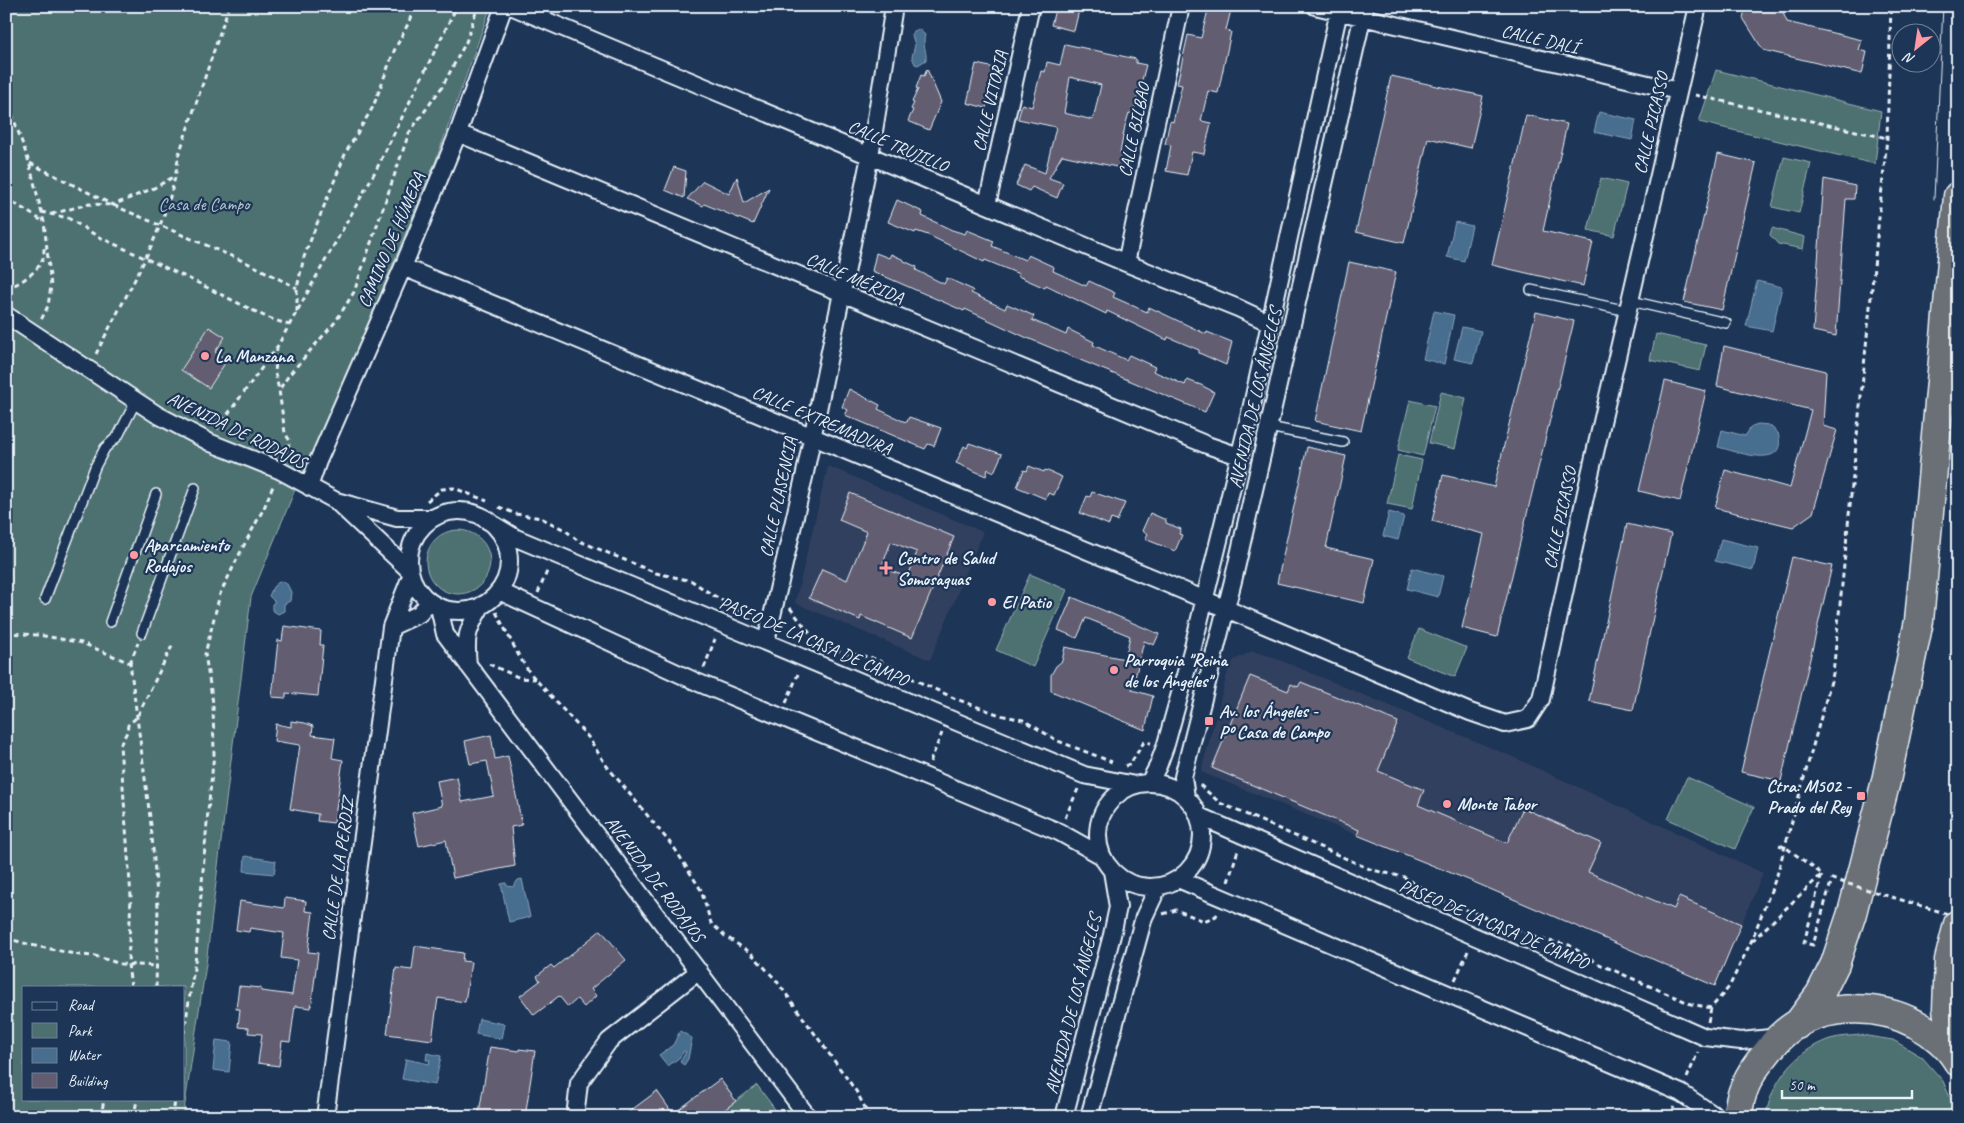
<svg xmlns="http://www.w3.org/2000/svg" width="1964" height="1123" viewBox="0 0 1964 1123" font-family="Caveat,sans-serif">
  <rect width="100%" height="100%" fill="#1d3557"/>
  <filter id="ink" filterUnits="userSpaceOnUse"><feTurbulence type="fractalNoise" baseFrequency=".02" numOctaves="2"/><feDisplacementMap in="SourceGraphic" scale="10" xChannelSelector="R" yChannelSelector="G"/><feConvolveMatrix kernelMatrix="1 2 1 2 8 2 1 2 1" color-interpolation-filters="sRGB"/></filter>
  <g filter="url(#ink)">
    <path fill="#32415f" d="M 828,466 L 983,532 L 930,660 L 795,603 Z
      M 1252,651 L 1270,656 L 1513,757 L 1763,873 L 1715,986 L 1469,880 L 1201,772 L 1228,671 L 1234,660 Z"/>
    <path fill="#4d6f70" stroke="#9ab0b4" fill-rule="evenodd" d="M 6,6 L 491,6 L 436,160 L 344,382 L 317,444 L 294,492 L 251,597 L 206,964 L 183,1117 L 6,1117 ZM 24,987 L 184,987 L 184,1099 L 24,1099 Z
      M 1716,70 L 1881,111 L 1875,164 L 1699,122 Z
      M 1784,157 L 1811,163 L 1799,213 L 1772,207 Z
      M 1601,178 L 1627,184 L 1614,236 L 1588,230 Z
      M 1772,228 L 1805,237 L 1803,249 L 1778,244 L 1770,235 Z
      M 1656,334 L 1706,345 L 1700,371 L 1650,360 Z
      M 1441,392 L 1466,398 L 1455,449 L 1429,443 Z
      M 1410,400 L 1435,406 L 1423,456 L 1398,450 Z
      M 1398,455 L 1422,460 L 1412,509 L 1387,504 Z
      M426 562a32 32 0 1 1 64 0a32 32 0 1 1-64 0Z
      M 1030,574 L 1067,590 L 1033,667 L 996,650 Z
      M 1419,629 L 1467,648 L 1455,677 L 1407,658 Z
      M 1687,777 L 1754,807 L 1735,849 L 1668,819 Z
      M 1861,1035 L 1893,1040 L 1922,1057 L 1943,1081 L 1956,1112 L 1956,1117 L 1766,1117 C 1770,1082 1797,1050 1830,1039 C 1840,1036 1851,1036 1861,1035 Z
      M 757,1085 L 777,1112 L 770,1117 L 715,1117 Z"/>
    <path fill="#476d8f" stroke="#87a2b9" d="M 919,29 L 925,35 C 922,45 927,51 926,60 L 918,65 L 915,64 L 912,57 L 915,45 L 912,35 L 914,31 Z
      M 1599,112 L 1636,120 L 1632,140 L 1594,132 Z
      M 1455,222 L 1472,226 L 1464,261 L 1447,257 Z
      M 1757,281 L 1782,287 L 1772,331 L 1746,326 Z
      M 1434,311 L 1454,315 L 1444,364 L 1423,359 Z
      M 1462,327 L 1481,331 L 1473,363 L 1454,359 Z
      M 1758,424 L 1769,425 L 1778,433 C 1789,472 1735,451 1718,447 L 1722,430 L 1745,436 L 1752,426 Z
      M 1389,512 L 1404,516 L 1398,540 L 1383,536 Z
      M 1721,539 L 1758,548 L 1753,570 L 1715,561 Z
      M 1412,568 L 1443,576 L 1438,597 L 1407,589 Z
      M 280,581 L 287,584 L 291,592 L 290,601 L 284,604 L 284,611 L 278,614 L 272,610 L 272,604 L 275,602 L 269,596 L 273,587 Z
      M 245,856 L 276,861 L 274,874 L 244,871 Z
      M 522,879 L 530,917 L 509,922 L 501,884 L 506,883 L 507,886 L 513,887 L 518,880 Z
      M 479,1019 L 504,1024 L 501,1039 L 476,1034 Z
      M 680,1031 L 692,1038 L 688,1059 L 684,1065 L 680,1062 L 686,1052 L 684,1051 L 680,1057 L 668,1066 L 659,1055 L 673,1045 Z
      M 216,1040 L 232,1042 L 229,1072 L 213,1070 Z
      M 427,1053 L 441,1056 L 435,1085 L 402,1079 L 406,1059 L 429,1064 L 430,1060 L 426,1060 Z"/>
    <path fill="#625d71" stroke="#e8f1f8" fill-rule="evenodd" d="M 1056,6 L 1080,6 L 1074,31 L 1051,25 Z
      M 1209,6 L 1231,10 L 1226,30 L 1231,32 L 1218,93 L 1208,91 L 1201,121 L 1211,123 L 1204,154 L 1192,152 L 1187,175 L 1166,171 L 1171,145 L 1165,144 L 1170,121 L 1173,122 L 1182,85 L 1177,84 L 1188,35 L 1201,38 Z
      M 1746,6 L 1780,6 L 1787,22 L 1862,40 L 1859,50 L 1867,52 L 1862,74 L 1763,50 L 1743,18 Z
      M 1065,44 L 1136,59 L 1136,63 L 1146,65 L 1133,114 L 1129,113 L 1125,126 L 1120,153 L 1125,154 L 1121,168 L 1062,155 L 1049,178 L 1063,183 L 1057,198 L 1032,187 L 1029,191 L 1016,185 L 1025,165 L 1045,173 L 1056,127 L 1018,119 L 1022,104 L 1032,107 L 1041,71 L 1045,72 L 1047,62 L 1060,65 ZM 1070,77 L 1101,85 L 1093,120 L 1064,113 Z
      M 976,64 L 995,68 L 986,108 L 967,103 Z
      M 927,69 L 941,102 L 929,130 L 908,121 L 913,110 L 911,109 L 914,103 L 912,102 L 918,89 L 916,88 L 921,75 L 924,76 Z
      M 1391,76 L 1483,96 L 1471,148 L 1428,138 L 1404,243 L 1356,232 Z
      M 1526,115 L 1567,124 L 1543,231 L 1593,242 L 1583,286 L 1492,265 Z
      M 1718,154 L 1756,163 L 1722,310 L 1684,302 Z
      M 674,167 L 686,171 L 684,198 L 665,190 Z
      M 737,177 L 744,203 L 769,188 L 753,224 L 704,204 L 703,206 L 687,199 L 703,181 L 729,194 Z
      M 1824,179 L 1855,186 L 1854,199 L 1846,199 L 1836,336 L 1813,331 Z
      M 897,200 L 923,212 L 922,216 L 952,230 L 965,234 L 967,230 L 994,241 L 992,246 L 1025,260 L 1028,255 L 1054,267 L 1053,271 L 1086,286 L 1089,281 L 1115,293 L 1113,297 L 1147,312 L 1149,307 L 1206,334 L 1207,332 L 1232,342 L 1226,365 L 1199,353 L 1199,350 L 1168,337 L 1167,340 L 1107,311 L 1106,314 L 1046,285 L 1045,288 L 1018,276 L 1019,274 L 985,260 L 984,262 L 928,235 L 916,231 L 915,233 L 888,222 Z
      M 876,253 L 889,258 L 891,254 L 904,260 L 904,261 L 917,267 L 916,270 L 944,284 L 947,278 L 973,290 L 971,293 L 1005,309 L 1007,304 L 1021,310 L 1034,316 L 1032,320 L 1066,335 L 1068,329 L 1094,342 L 1093,345 L 1126,360 L 1129,355 L 1155,367 L 1153,371 L 1185,385 L 1187,380 L 1201,385 L 1214,392 L 1205,412 L 1025,337 L 965,309 L 964,311 L 872,271 Z
      M 1349,262 L 1396,272 L 1361,431 L 1315,421 Z
      M 1536,312 L 1574,321 L 1497,637 L 1462,628 L 1484,534 L 1432,521 L 1443,475 L 1494,487 Z
      M 209,327 L 225,337 L 215,352 L 227,360 L 209,388 L 181,370 Z
      M 1724,346 L 1826,371 L 1823,426 L 1837,430 L 1813,513 L 1793,527 L 1715,508 L 1725,470 L 1790,488 L 1811,410 L 1717,386 Z
      M 1665,381 L 1706,391 L 1680,501 L 1639,491 Z
      M 849,389 L 880,405 L 878,409 L 903,421 L 907,422 L 909,417 L 941,428 L 934,446 L 928,444 L 925,449 L 845,415 L 848,410 L 842,407 Z
      M 969,443 L 1002,454 L 994,472 L 988,469 L 986,476 L 956,463 L 964,446 L 967,448 Z
      M 1307,447 L 1346,456 L 1326,548 L 1374,559 L 1364,603 L 1277,583 Z
      M 1029,466 L 1044,472 L 1045,470 L 1062,477 L 1054,495 L 1048,493 L 1046,499 L 1017,487 L 1024,470 L 1027,471 Z
      M 1092,492 L 1125,503 L 1117,521 L 1111,519 L 1109,525 L 1080,513 L 1087,496 L 1090,497 Z
      M 850,493 L 954,537 L 912,638 L 861,616 L 860,620 L 809,598 L 822,569 L 847,580 L 867,532 L 839,520 ZM 891,542 L 917,552 L 908,577 L 881,568 Z
      M 1150,513 L 1166,520 L 1166,523 L 1181,529 L 1179,534 L 1182,535 L 1175,551 L 1145,539 L 1148,534 L 1142,531 Z
      M 1627,524 L 1671,534 L 1633,710 L 1589,701 Z
      M 1792,557 L 1832,566 L 1781,781 L 1741,772 Z
      M 1072,597 L 1159,634 L 1154,645 L 1144,641 L 1132,690 L 1153,696 L 1145,730 L 1051,691 L 1051,675 L 1056,666 L 1062,661 L 1065,647 L 1125,659 L 1130,636 L 1086,618 L 1077,638 L 1058,630 Z
      M 284,626 L 321,631 L 320,645 L 323,645 L 318,696 L 286,693 L 286,698 L 272,697 L 278,640 L 282,641 Z
      M 1250,676 L 1288,691 L 1291,684 L 1298,687 L 1301,682 L 1398,722 L 1378,771 L 1424,790 L 1418,805 L 1507,843 L 1523,808 L 1601,843 L 1588,872 L 1674,909 L 1679,897 L 1741,924 L 1715,986 L 1476,883 L 1357,835 L 1359,830 L 1212,768 Z
      M 291,721 L 305,723 L 313,726 L 312,735 L 335,738 L 332,758 L 343,760 L 334,823 L 317,821 L 318,814 L 290,809 L 300,745 L 274,741 L 276,724 L 291,727 Z
      M 491,735 L 495,759 L 508,756 L 522,825 L 511,827 L 515,866 L 453,878 L 446,840 L 419,846 L 412,813 L 442,806 L 437,781 L 457,777 L 462,802 L 494,796 L 487,761 L 470,764 L 465,741 Z
      M 285,898 L 306,901 L 305,911 L 313,912 L 308,952 L 318,953 L 311,1008 L 295,1006 L 290,1042 L 282,1041 L 279,1066 L 258,1063 L 262,1034 L 248,1033 L 249,1028 L 238,1027 L 240,1009 L 236,1009 L 239,986 L 261,988 L 261,991 L 292,995 L 297,960 L 281,958 L 284,933 L 250,928 L 249,932 L 236,930 L 240,901 L 284,908 Z
      M 601,930 L 626,960 L 591,989 L 596,996 L 584,1007 L 577,999 L 568,1007 L 559,996 L 534,1015 L 520,996 L 540,981 L 537,976 L 551,965 L 554,968 Z
      M 415,946 L 463,953 L 462,961 L 471,962 L 465,1002 L 438,998 L 432,1040 L 387,1034 L 396,968 L 412,970 Z
      M 490,1047 L 519,1051 L 519,1049 L 535,1051 L 525,1117 L 488,1117 L 489,1115 L 479,1113 Z
      M 720,1079 L 736,1101 L 715,1117 L 622,1117 L 657,1091 L 673,1114 Z"/>
    <g fill="none" stroke-linecap="round" stroke-linejoin="round">
      <defs>
        <path id="lane" d="M 1531,290 L 1628,311
          M 1631,301 L 1726,323
          M 1269,427 L 1343,442
          M 45,599 L 95,467 L 105,448 L 118,436 L 136,401
          M 110,622 L 156,494
          M 142,633 L 195,488"/>
        <path id="street" d="M 511,6 L 1126,263 L 1238,308 L 1270,323
          M 1315,6 L 1678,91
          M 458,133 L 1207,445 L 1239,456
          M 987,205 L 1031,6
          M 1126,263 L 1181,6
          M 403,267 L 1158,580 L 1470,712 L 1505,724 L 1528,719 L 1541,699 L 1588,483 L 1698,6
          M 6,315 L 156,414 L 211,443 L 279,470 L 336,501 L 397,518 L 433,518
          M 309,487 L 318,461 L 403,267 L 458,133 L 504,6
          M 338,503 L 410,571
          M409 561a50 50 0 1 1 100 0a50 50 0 1 1-100 0Z
          M 483,518 L 516,538 L 1084,775 L 1135,785
          M 499,591 L 699,683 L 1059,832 L 1102,856
          M 439,607 L 445,634 L 808,1117
          M 391,627 L 419,614 L 430,602
          M 766,642 L 805,473 L 870,156 L 894,6
          M 468,665 C 465,636 467,630 482,605
          M 1149,783 L 1158,766 L 1166,744 L 1193,647 L 1252,405 L 1340,6
          M1098 835a52 52 0 1 1 104 0a52 52 0 1 1-104 0Z
          M 1186,797 L 1183,777 L 1234,577 L 1365,6
          M 1199,816 L 1705,1037 L 1741,1041 L 1780,1037
          M 1178,879 L 1681,1093 L 1717,1117
          M 325,1117 L 391,627 L 411,576
          M 575,1117 L 579,1083 L 609,1041 L 699,971
          M 1064,1117 L 1112,935 L 1118,907 L 1112,871
          M 1089,1117 L 1144,917 L 1158,887"/>
        <path id="highway" d="M 1797,1025 L 1820,994 L 1835,964 L 1852,913 L 1886,781 L 1919,621 L 1958,196
          M 1954,1056 L 1947,1009 L 1949,960 L 1958,924
          M 1738,1117 C 1739,1093 1750,1072 1765,1055 C 1770,1049 1774,1043 1780,1037 C 1815,1003 1875,1002 1916,1024 C 1932,1032 1949,1046 1958,1062"/>
      </defs>
      <use href="#lane" stroke="#e8f1f8" stroke-width="12"/>
      <use href="#street" stroke="#e8f1f8" stroke-width="20"/>
      <use href="#highway" stroke="#e8f1f8" stroke-width="31"/>
      <path stroke="#e8f1f8" stroke-width="3" stroke-dasharray="5 4" stroke-linecap="butt" d="M 1695,95 L 1887,138
        M 6,97 L 29,162 L 44,222 L 51,286 L 48,306 L 41,320
        M 30,163 L 113,205 L 154,188 L 175,176
        M 6,198 L 44,222
        M 41,212 L 68,218 L 97,236 L 190,279 L 266,317 L 289,325
        M 52,214 L 88,204 L 113,205 L 252,265 L 297,288
        M 6,288 C 19,285 39,271 43,258 C 44,255 44,250 44,246
        M 297,312 L 297,288 L 304,257 L 316,226 L 346,152 L 373,107 L 394,51 L 409,22 L 414,6
        M 277,347 L 275,373 L 279,390
        M 96,354 C 125,295 172,222 178,157 L 229,6
        M 217,429 L 277,347 L 376,170 L 457,6
        M 285,457 L 290,441 L 285,433 L 279,390 L 289,375 L 336,321 L 354,292 L 409,133 L 442,87 L 466,42 L 478,6
        M 427,501 L 442,489 L 454,488 L 487,501
        M 499,507 L 516,514 L 541,518 L 565,530 L 577,540 L 656,573 L 692,581 L 711,594 L 748,615 L 755,614
        M 538,593 L 548,569
        M 790,608 L 815,640 L 844,653 L 870,657 L 893,667 L 911,678 L 956,699 L 1000,715 L 1023,720 L 1058,741 L 1112,762
        M 496,612 L 519,656 L 529,672 L 588,737 L 606,765 L 675,849 L 701,890 L 711,923 L 725,936 L 751,953 L 776,980 L 856,1091 L 870,1117
        M 6,633 L 39,635 L 82,643 L 130,663 L 151,825 L 158,907 L 156,987
        M 130,663 L 138,643
        M 489,664 L 520,678 L 535,679
        M 704,668 L 715,639
        M 786,703 L 798,674
        M 930,762 L 942,733
        M 1125,766 L 1130,764 L 1144,742 L 1151,743
        M 1200,785 L 1220,803 L 1252,817 L 1251,819
        M 1252,817 L 1372,870 L 1404,877 L 1437,898 L 1539,939 L 1569,945 L 1599,964 L 1691,1004 L 1711,1008 L 1729,987 L 1751,942 L 1777,875 L 1833,674 L 1887,138 L 1891,6
        M 1065,818 L 1078,789
        M 1779,845 L 1785,847 L 1822,874 L 1814,904
        M 1228,882 L 1238,850
        M 1163,914 L 1176,910 L 1204,921 L 1216,916 L 1218,912
        M 6,938 L 31,945 L 80,955 L 95,956 L 121,964 L 157,966
        M 1752,941 L 1822,874
        M 1455,980 L 1468,951
        M 131,987 L 128,964 L 131,897 L 120,745 L 127,732 L 128,725 L 137,717 L 173,644
        M 1708,1022 L 1711,1008
        M 184,1033 L 196,955 L 208,811 L 214,754 L 213,703 L 205,654 L 220,594 L 243,547 L 264,508 L 273,486
        M 1687,1078 L 1698,1052
        M 101,1117 L 104,1099
        M 134,1117 L 137,1099
        M 173,1117 L 175,1099
        M 1669,1117 L 1674,1107"/>
      <use href="#lane" stroke="#1d3557" stroke-width="9"/>
      <use href="#street" stroke="#1d3557" stroke-width="16"/>
      <use href="#highway" stroke="#6b6f75" stroke-width="28"/>
      <path stroke="#e8f1f8" stroke-width="1" d="M 1934,199 L 1943,6"/>
      <path stroke="#e8f1f8" stroke-width="3" stroke-dasharray="5 4" stroke-linecap="butt" d="M 1814,904 L 1804,943 L 1813,945 L 1832,879 L 1958,917"/>
    </g>
  </g>
  <g fill="#ff9aa2" stroke="#1d3557" stroke-width="2">
    <circle cx="205" cy="356" r="5"/>
    <circle cx="134" cy="555" r="5"/>
    <path d="M883.5 560.5h5v5h5v5h-5v5h-5v-5h-5v-5h5z"/>
    <circle cx="992" cy="602" r="5"/>
    <circle cx="1114" cy="670" r="5"/>
    <rect x="1204" y="716" width="10" height="10" rx="2.5"/>
    <rect x="1856" y="791" width="10" height="10" rx="2.5"/>
    <circle cx="1447" cy="804" r="5"/>
  </g>
  <g text-anchor="middle" stroke-width="4.5" stroke-linejoin="round" paint-order="stroke">
    <g font-size="18" fill="#e8f1f8" stroke="#1d3557">
      <text transform="translate(1540 39) rotate(13)" y="6">CALLE DALÍ</text>
      <text transform="translate(990 101) rotate(-77)" y="6">CALLE VITORIA</text>
      <text transform="translate(1651 123) rotate(-77)" y="6">CALLE PICASSO</text>
      <text transform="translate(1134 130) rotate(-78)" y="6">CALLE BILBAO</text>
      <text transform="translate(898 146) rotate(23)" y="6">CALLE TRUJILLO</text>
      <text transform="translate(391 240) rotate(-67)" y="6">CAMINO DE HÚMERA</text>
      <text transform="translate(855 278) rotate(23)" y="6">CALLE MÉRIDA</text>
      <text transform="translate(1255 398) rotate(-77)" y="6">AVENIDA DE LOS ÁNGELES</text>
      <text transform="translate(822 420) rotate(23)" y="6">CALLE EXTREMADURA</text>
      <text transform="translate(237 430) rotate(26)" y="6">AVENIDA DE RODAJOS</text>
      <text transform="translate(778 497) rotate(-78)" y="6">CALLE PLASENCIA</text>
      <text transform="translate(1560 518) rotate(-78)" y="6">CALLE PICASSO</text>
      <text transform="translate(814 641) rotate(23)" y="6">PASEO DE LA CASA DE CAMPO</text>
      <text transform="translate(338 869) rotate(-82)" y="6">CALLE DE LA PERDIZ</text>
      <text transform="translate(655 879) rotate(53)" y="6">AVENIDA DE RODAJOS</text>
      <text transform="translate(1494 924) rotate(23)" y="6">PASEO DE LA CASA DE CAMPO</text>
      <text transform="translate(1073 1004) rotate(-76)" y="6">AVENIDA DE LOS ÁNGELES</text>
    </g>
    <g font-size="18" fill="#b2c4c8" stroke="#1d3557">
      <text x="204" y="210">Casa de Campo</text>
    </g>
    <g font-size="18" font-weight="bold" fill="#e8f1f8" stroke="#1d3557" text-anchor="start">
      <text x="215" y="362">La Manzana</text>
      <text x="144" y="551">Aparcamiento<tspan x="144" dy="21">Rodajos</tspan></text>
      <text x="897" y="564">Centro de Salud<tspan x="897" dy="21">Somosaguas</tspan></text>
      <text x="1002" y="608">El Patio</text>
      <text x="1124" y="666">Parroquia "Reina<tspan x="1124" dy="21">de los Ángeles"</tspan></text>
      <text x="1219" y="717">Av. los Ángeles -<tspan x="1219" dy="21">Pº Casa de Campo</tspan></text>
      <text x="1851" y="792" text-anchor="end">Ctra. M502 -<tspan x="1851" dy="21">Prado del Rey</tspan></text>
      <text x="1457" y="810">Monte Tabor</text>
    </g>
  </g>
  <rect width="1964" height="1123" fill="none" stroke="#1d3557" stroke-width="25"/>
  <rect x="12" y="12" width="1939" height="1098" fill="none" stroke="#e8f1f8" stroke-width="2" filter="url(#ink)"/>
  <rect x="22" y="986" width="162" height="115" fill="#1d3557" stroke="#6e8097"/>
  <rect x="32" y="1002" width="25" height="8" fill="#1d3557" stroke="#6e8097"/>
  <text x="68" y="1010" font-size="15" fill="#e8f1f8">Road</text>
  <rect x="32" y="1023" width="25" height="15" fill="#4d6f70" stroke="#6e8097"/>
  <text x="68" y="1036" font-size="15" fill="#e8f1f8">Park</text>
  <rect x="32" y="1048" width="25" height="15" fill="#476d8f" stroke="#6e8097"/>
  <text x="68" y="1060" font-size="15" fill="#e8f1f8">Water</text>
  <rect x="32" y="1073" width="25" height="15" fill="#625d71" stroke="#6e8097"/>
  <text x="68" y="1086" font-size="15" fill="#e8f1f8">Building</text>
  <g transform="translate(1916 48) rotate(210)"><circle r="24" fill="#1d3557" stroke="#6e8097"/>
  <path d="M0-4L9 19L0 12L-9 19Z" fill="#ff9aa2"/>
  <text y="-8" font-size="14" font-weight="bold" text-anchor="middle" fill="#e8f1f8">N</text>
  </g>
  <path d="M1782 1090v8h130v-8" fill="none" stroke="#e8f1f8" stroke-width="2.5"/>
  <text x="1789" y="1090" font-size="15" fill="#e8f1f8" stroke="#1d3557" stroke-width="4" paint-order="stroke">50 m</text>
</svg>
